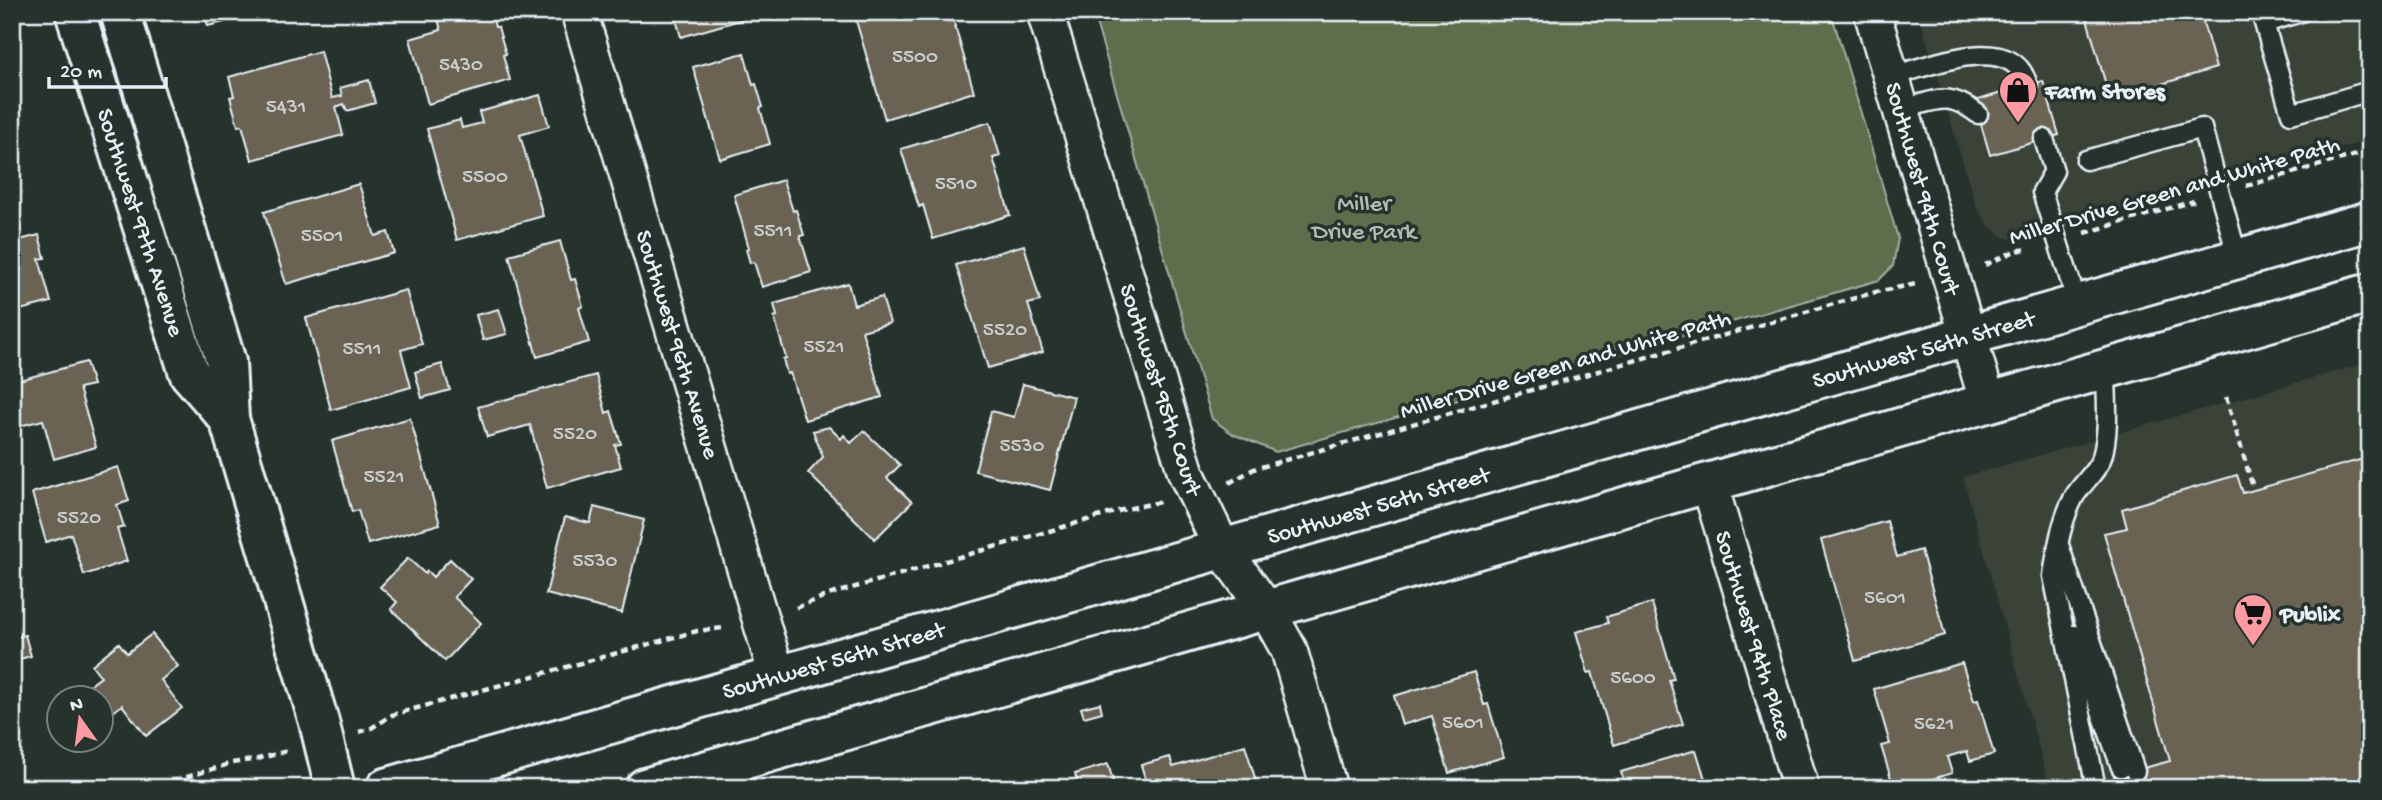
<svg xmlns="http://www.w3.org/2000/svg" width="2382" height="800" viewBox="0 0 2382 800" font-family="'Gochi Hand',sans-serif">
  <rect width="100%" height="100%" fill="#26332d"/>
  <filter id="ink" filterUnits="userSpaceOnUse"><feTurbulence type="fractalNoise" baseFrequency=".0143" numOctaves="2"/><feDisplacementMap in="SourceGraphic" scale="14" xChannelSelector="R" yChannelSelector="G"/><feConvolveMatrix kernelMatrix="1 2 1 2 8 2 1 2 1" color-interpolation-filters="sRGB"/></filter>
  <g filter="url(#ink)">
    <path fill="#3b4238" d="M 1918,12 L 2370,12 L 2370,140 L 2020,240 L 2005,238 L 1988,225 L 1976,206 Z
      M 2370,362 L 2370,788 L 2050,788 L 1963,477 Z"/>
    <path fill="#606d4e" stroke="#a4afa3" stroke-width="2" d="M 1093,12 L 1831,12 L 1898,238 L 1893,266 L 1879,280 L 1276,452 L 1233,434 L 1212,419 Z"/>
    <path fill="#6b6453" stroke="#e8f1f8" stroke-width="2" d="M 204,12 L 278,12 L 252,19 L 251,15 L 208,26 Z
      M 436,12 L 491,12 L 495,27 L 498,27 L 506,54 L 503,55 L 510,80 L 428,104 L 410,39 L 441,30 Z
      M 674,12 L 768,12 L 681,37 Z
      M 872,12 L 951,12 L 974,92 L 885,119 L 855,17 Z
      M 2085,12 L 2200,12 L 2216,68 L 2110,99 Z
      M 320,51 L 332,98 L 342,96 L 340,88 L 369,80 L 375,103 L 347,111 L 344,104 L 336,107 L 343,135 L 252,160 L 242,125 L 238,126 L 230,97 L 234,96 L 229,77 Z
      M 744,53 L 753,85 L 756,84 L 763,107 L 760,108 L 770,144 L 720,159 L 693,67 Z
      M 2043,81 L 2059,135 L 1990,155 L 1974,101 Z
      M 540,95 L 549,126 L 520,135 L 543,216 L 457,240 L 427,129 L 460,120 L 462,128 L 482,123 L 479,112 Z
      M 990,122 L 1000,156 L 993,158 L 1010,215 L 933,239 L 923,205 L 919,207 L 901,149 Z
      M 783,180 L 793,211 L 796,210 L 804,235 L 800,236 L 811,272 L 762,287 L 754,262 L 750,263 L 746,249 L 749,248 L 734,195 Z
      M 359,184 L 375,236 L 388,232 L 394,253 L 286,284 L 264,212 Z
      M 39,235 L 45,258 L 39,259 L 51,302 L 12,312 L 12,242 Z
      M 560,241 L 571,280 L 575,279 L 583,306 L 579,308 L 589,342 L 537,357 L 509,255 Z
      M 1024,245 L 1040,301 L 1028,304 L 1043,352 L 988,368 L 956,265 Z
      M 848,283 L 854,305 L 882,297 L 890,323 L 862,331 L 882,397 L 805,420 L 790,373 L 787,374 L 783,359 L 786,358 L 774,317 L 777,316 L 774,304 Z
      M 406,290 L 422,344 L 401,350 L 411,387 L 331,410 L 306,318 Z
      M 499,309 L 507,334 L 483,340 L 476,315 Z
      M 86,362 L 93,385 L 79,388 L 96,447 L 54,459 L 43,420 L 12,428 L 12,382 Z
      M 442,364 L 450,390 L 422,398 L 415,372 Z
      M 596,375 L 606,413 L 611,411 L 621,444 L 615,445 L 621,467 L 547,488 L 530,425 L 487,437 L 478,407 Z
      M 1023,384 L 1074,397 L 1050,490 L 975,471 L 991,411 L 1014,417 Z
      M 410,418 L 440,524 L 368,544 L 358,510 L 352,512 L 332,441 Z
      M 829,427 L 841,439 L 844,435 L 851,443 L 864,431 L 900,465 L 887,478 L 912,502 L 875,539 L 808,473 L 823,457 L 813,431 Z
      M 2370,457 L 2370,788 L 2117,788 L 2114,776 L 2170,761 L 2104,533 L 2127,528 L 2122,509 L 2237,475 L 2243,493 Z
      M 118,467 L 129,501 L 117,505 L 124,527 L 117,529 L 127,561 L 84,575 L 71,534 L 46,542 L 32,493 Z
      M 594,507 L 644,520 L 622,613 L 546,594 L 565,517 L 590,523 Z
      M 1887,521 L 1897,557 L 1921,550 L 1945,635 L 1855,661 L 1821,540 Z
      M 408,558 L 425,574 L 427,571 L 433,577 L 450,559 L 471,579 L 454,597 L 481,623 L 445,661 L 391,609 L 397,602 L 380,587 Z
      M 1652,603 L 1674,679 L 1669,680 L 1683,724 L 1614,745 L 1592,672 L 1588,673 L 1576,632 L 1608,623 L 1606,617 Z
      M 152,634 L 178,666 L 161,680 L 182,708 L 146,736 L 122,705 L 102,721 L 102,698 L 73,698 L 101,677 L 92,665 L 119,643 L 127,653 Z
      M 25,635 L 31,656 L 12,661 L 12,638 Z
      M 1962,663 L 1974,701 L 1978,700 L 1994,754 L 1970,761 L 1967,751 L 1947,757 L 1952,773 L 1904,788 L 1894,788 L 1881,746 L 1890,744 L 1874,689 Z
      M 1474,672 L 1484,705 L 1488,704 L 1504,757 L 1449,773 L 1432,716 L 1402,725 L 1394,696 Z
      M 12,694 L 22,744 L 12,746 Z
      M 1100,703 L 1102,712 L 1084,717 L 1081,708 Z
      M 1245,745 L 1258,788 L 1148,788 L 1141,765 L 1170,757 L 1173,767 Z
      M 1696,750 L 1706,782 L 1712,781 L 1714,788 L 1626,788 L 1621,772 Z
      M 1108,764 L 1115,788 L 1056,788 L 1077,781 L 1075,774 Z"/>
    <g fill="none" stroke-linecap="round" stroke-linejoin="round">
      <defs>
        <path id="lane" d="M 2301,12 L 2264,23 L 2291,114 L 2370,91
          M 1892,76 C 1928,67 2014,29 2028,86
          M 1902,109 C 1936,101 1947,90 1978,114
          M 2044,139 L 2054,171 L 2042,192 L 2078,305
          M 2086,160 L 2202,128 L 2238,259
          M 2059,545 L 2135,771
          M 2074,635 L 2121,767
          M 2096,788 L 2053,576 C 2057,549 2061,521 2074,497 C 2082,483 2097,472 2102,457 C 2110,430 2106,397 2106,369"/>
        <path id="street" d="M 579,12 L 777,675
          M 1045,12 L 1186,473 L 1222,548 L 1266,609 L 1289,650 L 1329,788
          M 1872,12 L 1988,403
          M 1709,483 L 1801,788"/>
        <path id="secondary" d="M 75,12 L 189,373 L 229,419
          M 120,12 L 226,362 L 229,419 L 319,722 L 335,788
          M 386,788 L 2370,221
          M 645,788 L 2370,293"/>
      </defs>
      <use href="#lane" stroke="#e8f1f8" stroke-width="23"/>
      <use href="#street" stroke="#e8f1f8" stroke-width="40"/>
      <use href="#secondary" stroke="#e8f1f8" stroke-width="44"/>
      <path stroke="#e8f1f8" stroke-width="4.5" stroke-dasharray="7 5" stroke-linecap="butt" d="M 2246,186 L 2370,151
        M 2085,233 L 2194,201
        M 1985,265 L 2013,252 L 2029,248
        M 2226,397 L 2252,484
        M 1229,483 L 1254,469 L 1876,292 L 1916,284
        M 796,608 L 828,595 L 1122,510 L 1160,502
        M 359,732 L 370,729 L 392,715 L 697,631 L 723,628
        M 152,788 L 232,763 L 258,759 L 287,751"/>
      <use href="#lane" stroke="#26332d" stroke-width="18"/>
      <use href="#street" stroke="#26332d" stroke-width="35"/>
      <use href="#secondary" stroke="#26332d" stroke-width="38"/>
    </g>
  </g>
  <defs>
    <symbol id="shop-pin" viewBox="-11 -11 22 30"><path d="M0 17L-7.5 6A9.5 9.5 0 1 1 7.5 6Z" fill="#ff9aa2" stroke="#26332d"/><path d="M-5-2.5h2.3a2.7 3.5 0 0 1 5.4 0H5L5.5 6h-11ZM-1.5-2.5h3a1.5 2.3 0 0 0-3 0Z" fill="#111"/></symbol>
    <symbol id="supermarket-pin" viewBox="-11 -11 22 30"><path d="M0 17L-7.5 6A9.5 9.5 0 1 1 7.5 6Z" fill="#ff9aa2" stroke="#26332d"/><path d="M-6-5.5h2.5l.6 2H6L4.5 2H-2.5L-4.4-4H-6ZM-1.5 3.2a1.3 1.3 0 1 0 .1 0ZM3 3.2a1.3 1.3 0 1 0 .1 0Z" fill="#111"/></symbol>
  </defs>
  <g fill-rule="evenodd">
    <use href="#shop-pin" x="1996" y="68" width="44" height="60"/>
    <use href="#supermarket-pin" x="2231" y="591" width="44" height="60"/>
  </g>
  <g text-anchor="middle" stroke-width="7" stroke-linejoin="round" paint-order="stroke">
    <g font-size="21" fill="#c9cecf">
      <text x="915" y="62">5500</text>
      <text x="461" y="70">5430</text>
      <text x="286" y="112">5431</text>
      <text x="485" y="182">5500</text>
      <text x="956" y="189">5510</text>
      <text x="773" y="236">5511</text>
      <text x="322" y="241">5501</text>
      <text x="1005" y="335">5520</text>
      <text x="824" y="352">5521</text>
      <text x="362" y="354">5511</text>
      <text x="575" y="439">5520</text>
      <text x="1022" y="451">5530</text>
      <text x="384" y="482">5521</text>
      <text x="79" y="523">5520</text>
      <text x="595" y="566">5530</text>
      <text x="1885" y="603">5601</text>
      <text x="1633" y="683">5600</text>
      <text x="1463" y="728">5601</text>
      <text x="1934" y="729">5621</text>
    </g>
    <g font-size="24" font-weight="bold" fill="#e8f1f8" stroke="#26332d" text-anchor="start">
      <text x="2045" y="98">Farm Stores</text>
      <text x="2280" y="621">Publix</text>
    </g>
    <g font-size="24" fill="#e8f1f8" stroke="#26332d">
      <text transform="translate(1924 188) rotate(74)" y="8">Southwest 94th Court</text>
      <text transform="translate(2174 189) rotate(-16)" y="8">Miller Drive Green and White Path</text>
      <text transform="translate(142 222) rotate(72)" y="8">Southwest 97th Avenue</text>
      <text transform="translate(679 344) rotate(73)" y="8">Southwest 96th Avenue</text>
      <text transform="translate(1923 348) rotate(-16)" y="8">Southwest 56th Street</text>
      <text transform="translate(1565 363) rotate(-16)" y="8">Miller Drive Green and White Path</text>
      <text transform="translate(1162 389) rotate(72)" y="8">Southwest 95th Court</text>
      <text transform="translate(1378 504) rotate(-16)" y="8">Southwest 56th Street</text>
      <text transform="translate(1755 635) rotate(73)" y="8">Southwest 94th Place</text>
      <text transform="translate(833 659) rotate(-16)" y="8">Southwest 56th Street</text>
    </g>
    <g font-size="24" fill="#b2bcb4" stroke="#26332d">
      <text x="1364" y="210">Miller<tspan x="1364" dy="28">Drive Park</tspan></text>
    </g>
  </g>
  <rect width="2382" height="800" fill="none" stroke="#26332d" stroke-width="42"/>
  <rect x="21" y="21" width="2340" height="758" fill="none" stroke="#e8f1f8" stroke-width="2.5" filter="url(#ink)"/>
  <g transform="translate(80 719) rotate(346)"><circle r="33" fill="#26332d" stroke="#747f7e" stroke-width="2"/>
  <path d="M0-5L12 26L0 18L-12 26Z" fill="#ff9aa2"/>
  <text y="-10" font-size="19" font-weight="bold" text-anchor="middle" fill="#e8f1f8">N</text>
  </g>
  <path d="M49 77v10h117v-10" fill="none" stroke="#e8f1f8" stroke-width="3.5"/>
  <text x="60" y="77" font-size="21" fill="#e8f1f8" stroke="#26332d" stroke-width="5" paint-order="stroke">20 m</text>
</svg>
